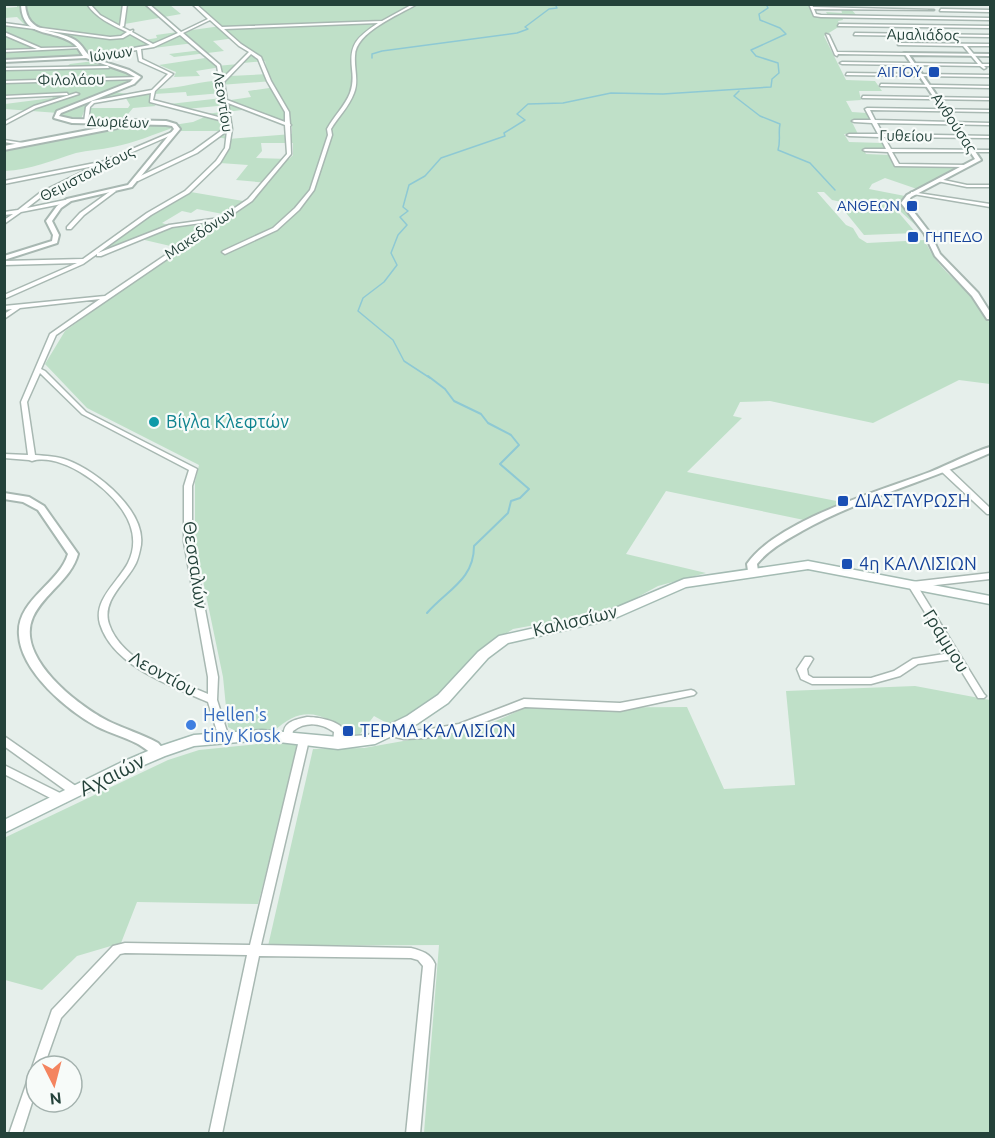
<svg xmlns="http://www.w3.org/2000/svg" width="995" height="1138" viewBox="0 0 995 1138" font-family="Ubuntu,sans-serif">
  <rect width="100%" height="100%" fill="#e6efeb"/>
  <path fill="#bfe0c8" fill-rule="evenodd" d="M 17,4 L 170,5 L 181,14 L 119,25 L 144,40 L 157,38 L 156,35 L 221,26 L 226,30 L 197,4 L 809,4 L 815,16 L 829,17 L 826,12 L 842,13 L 841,9 L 851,9 L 857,16 L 842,17 L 843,20 L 838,21 L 840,26 L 824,36 L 846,80 L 875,81 L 882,91 L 859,91 L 861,100 L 846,101 L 852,112 L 867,113 L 871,121 L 851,120 L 858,134 L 844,134 L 849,142 L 883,143 L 885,150 L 863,149 L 866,154 L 889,155 L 893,165 L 898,166 L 962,166 L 917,189 L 885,178 L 872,184 L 869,189 L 905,196 L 903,205 L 923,232 L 888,200 L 916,233 L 864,235 L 838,203 L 842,202 L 832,200 L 824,192 L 817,192 L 846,225 L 853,228 L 859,238 L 867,243 L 925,240 C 938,275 976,290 990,324 C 995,337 990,369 990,384 L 959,380 L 873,423 L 770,401 L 740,402 L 733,416 L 742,418 L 687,472 L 847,503 L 804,520 L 666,491 L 626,554 L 706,573 L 658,586 L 612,611 L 513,629 L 480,650 L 462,676 L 445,694 L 394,727 L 374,716 L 360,734 L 351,735 C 322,712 302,704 273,732 L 239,733 L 228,727 L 223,677 L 195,542 L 195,482 L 199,465 L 87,408 L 45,364 L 65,331 L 179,248 L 136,238 L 96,253 L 137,224 L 131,223 L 185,191 L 249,202 L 269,183 L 236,180 L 248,165 L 220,163 L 223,158 L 218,158 L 225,148 L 227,139 L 217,137 L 223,131 L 174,131 L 175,127 C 155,134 134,143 113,147 C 101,150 88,150 76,153 C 53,160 30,170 5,171 L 5,150 L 137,124 L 167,126 L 193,122 L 209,115 L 206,114 L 229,111 L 228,105 L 186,109 L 161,105 L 222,98 L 224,101 L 251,97 L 248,91 L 276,87 L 272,81 L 220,85 L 222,93 L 187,96 L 186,92 L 154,94 L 159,89 C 182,88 200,81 223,80 L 221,67 L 196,71 L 200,76 L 174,77 L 176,72 L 159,65 L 205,58 L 216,66 L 239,64 L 230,76 L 268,74 L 265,61 L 243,63 L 253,52 L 235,38 L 213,41 L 224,51 L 174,57 L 169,54 L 202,50 L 194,43 L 113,53 L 116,57 L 92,60 L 83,56 L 5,59 L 4,24 L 24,24 L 17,17 L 5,18 L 5,8 L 17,7 ZM 250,109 L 292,127 L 292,134 L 228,139 L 226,112 ZM 261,143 L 293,143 L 293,155 L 289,159 L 256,158 L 262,151 ZM 197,209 L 228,215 C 212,225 179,230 162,223 L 182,211 L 191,213 Z
    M 94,61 L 136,76 L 135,80 L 108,91 L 134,95 L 152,92 L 151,103 L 156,106 L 133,108 L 123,120 L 89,119 L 90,108 L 128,108 L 130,105 L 124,95 L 87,104 L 81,119 L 64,118 L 58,113 L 5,109 L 5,104 L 52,98 L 56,94 L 5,96 L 5,70 L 66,67 L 70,64 Z
    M 915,686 L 990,700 L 990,1133 L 424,1133 L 439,945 L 268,946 L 313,749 L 364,748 L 409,740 L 489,724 L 525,708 L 687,707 L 724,789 L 795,785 L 786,691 Z
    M 277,742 L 299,744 L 258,904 L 137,902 L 121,943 L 77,956 L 42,990 L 5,980 L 4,838 L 168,760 L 199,750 Z"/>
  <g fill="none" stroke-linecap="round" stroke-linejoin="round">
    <path stroke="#8ec9d4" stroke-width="1.5" d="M 372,58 L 372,54 L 382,51 L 517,33 L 528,29 L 525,27 L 549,9 L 557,8 L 555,4
      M 739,91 L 734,96 L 760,116 L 780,124 C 778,133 781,140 778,150 L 810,163 L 835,190
      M 430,378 L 404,361 L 393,340 L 358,311 L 363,298 L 384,282 L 397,265 L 391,253 L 398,235 L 407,225 L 400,217 L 408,211 L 403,207 L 409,185 L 425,176 L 441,158 L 505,136 L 504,133 L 525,120 L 517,114 L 528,104 L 563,103 L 611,93 L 663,94 L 771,87 L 772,79 L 779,73 L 778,63 L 756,56 L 751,50 L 786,34 L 780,28 L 760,20 L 759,14 L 768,8 L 766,4"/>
    <path stroke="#8ec9d4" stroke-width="2" d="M 427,613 C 447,590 474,580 474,546 L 508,513 L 511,501 L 520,498 L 529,489 L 500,464 L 519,445 L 511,435 L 488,423 L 481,414 L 454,401 L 445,389 L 428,376"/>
    <defs>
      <path id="minor" d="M 87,4 L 90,4 L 100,15 L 120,26 L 123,4 L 127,4 L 124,26 L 122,27 L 130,31 L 133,30 L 132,32 L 153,44 L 178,33 L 145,4 L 149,4 L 181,32 L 208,19 L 192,4 L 196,4 L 222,27 L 382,21 L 413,4 L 417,4 C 399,15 355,32 355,56 C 354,69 359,81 354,93 C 349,107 338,117 331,129 L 332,135 L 314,190 L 299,210 L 277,230 L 225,254 L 222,252 L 223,251 L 273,228 L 295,208 L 310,190 L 328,135 L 327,129 C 334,116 345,106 350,93 C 353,85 353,77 352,69 C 349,43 358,37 378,23 L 224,29 L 241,44 L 261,57 L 271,81 L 289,112 L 290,124 L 291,125 L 290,126 L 291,154 L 252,201 L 56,335 L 41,369 L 45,371 L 86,412 L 197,469 L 192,486 L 192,542 L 218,677 L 217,700 L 229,738 L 227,741 L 224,742 L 221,741 L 219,738 L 208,702 C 171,686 113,666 100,624 C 93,600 118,582 128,563 C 147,525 110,490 80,472 C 67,464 46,456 32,461 L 29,460 L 4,458 L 4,454 L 28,455 L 21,402 L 50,334 L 100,299 L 20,308 L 4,319 L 4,314 L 12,309 L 4,310 L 4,306 L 105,296 L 216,221 L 172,227 L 101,256 L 97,256 L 97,254 L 83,264 L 4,299 L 4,295 L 77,263 L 4,265 L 4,261 L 83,259 L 147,213 L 185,191 L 216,161 L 225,148 L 227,131 L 197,153 L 138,181 L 134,181 L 134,179 L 193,151 L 222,130 L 228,128 L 227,122 L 150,102 L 151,93 L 94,103 L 90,107 L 88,121 L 84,122 L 86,107 L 92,101 L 152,90 L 168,74 L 139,61 L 137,50 L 86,58 L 84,57 L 150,45 L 130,34 L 123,38 L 110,39 L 4,25 L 4,23 L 110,37 L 121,36 L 127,32 C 112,25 96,18 87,4 ZM 210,20 L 239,46 L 249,52 L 223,78 L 220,65 L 183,33 ZM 180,35 L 217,66 L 226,119 L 153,100 L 155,91 L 173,74 L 142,59 L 141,49 L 154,47 ZM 251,54 L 258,59 L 267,81 L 285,112 L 285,122 L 227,100 L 224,82 ZM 228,103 L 285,125 L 287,154 L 248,199 L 220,218 L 169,225 L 98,253 L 151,215 L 189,193 L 220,163 L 229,148 L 232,129 ZM 40,373 L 82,414 L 189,470 L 184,486 L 184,542 L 208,677 L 208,694 C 175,680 121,661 109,624 C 101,600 127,582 136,563 C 138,559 139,554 140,550 C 150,513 97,471 67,460 C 57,456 46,456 35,455 L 27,402 Z
        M 809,4 L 812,4 L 813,7 L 934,10 L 814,9 L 816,14 L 821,15 L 990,18 L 990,20 L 821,17 L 814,16 Z
        M 941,9 L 990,10 L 990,12 L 940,11 Z
        M 839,24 L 990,26 L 990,28 L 838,26 Z
        M 4,32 L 41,48 L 79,47 L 81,48 L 4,52 L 4,50 L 37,49 L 4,35 Z
        M 855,33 L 990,35 L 990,37 L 854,35 Z
        M 826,34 L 829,35 L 837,52 L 906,53 L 908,54 L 906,55 L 838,54 L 837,56 L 835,55 Z
        M 899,43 L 990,44 L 990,46 L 967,46 L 982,64 L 990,64 L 990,66 L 984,66 L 986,68 L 984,69 L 980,66 L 842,64 L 840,63 L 842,62 L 978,64 L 963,46 L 898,45 Z
        M 108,66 L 109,68 L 4,70 L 4,68 Z
        M 847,73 L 990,75 L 990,77 L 846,75 Z
        M 138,77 L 139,79 L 4,83 L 4,81 Z
        M 881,84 L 990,86 L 990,88 L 880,86 Z
        M 67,93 L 68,95 L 4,98 L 4,96 Z
        M 76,93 L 79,94 L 36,108 L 4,125 L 4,122 L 34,106 Z
        M 863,96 L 990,98 L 990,100 L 862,98 Z
        M 867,108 L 990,110 L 990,112 L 870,110 L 875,120 L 990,123 L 990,125 L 877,123 L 883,134 L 990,136 L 990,138 L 884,137 L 891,149 L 990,150 L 990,152 L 892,152 L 899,164 L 966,165 L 968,166 L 966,167 L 895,166 L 888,152 L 865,151 L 863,150 L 865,149 L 886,149 L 880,137 L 849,136 L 847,135 L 849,134 L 878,134 L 872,123 L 854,122 L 852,121 L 854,120 L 871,120 L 865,109 Z
        M 172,132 L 176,133 L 105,164 L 45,194 L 27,208 L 65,200 L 67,201 L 67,203 L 21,212 L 4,224 L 4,220 L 13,214 L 4,215 L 4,212 L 18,210 L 41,192 L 94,166 L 4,184 L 4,181 L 95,163 L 97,164 Z
        M 4,140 L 23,143 L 25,144 L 23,145 L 4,142 Z
        M 939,179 L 967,185 L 990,185 L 990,187 L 967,187 L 937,181 L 937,179 Z
        M 112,190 L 116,191 L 84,215 L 71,229 L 67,229 L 67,227 L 80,213 Z
        M 911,192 L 990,204 L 990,207 L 913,194 L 911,193 Z
        M 942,468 L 948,468 L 990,508 L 990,514 L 987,514 L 942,472 L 941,470 Z
        M 990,573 L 990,579 L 918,587 L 984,694 L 986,696 L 984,698 L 978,698 L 954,659 L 918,664 L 900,676 L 871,684 L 812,684 L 801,679 L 797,669 L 805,657 L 811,657 L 813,659 L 807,669 L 808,675 L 813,678 L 871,678 L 894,671 L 913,659 L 950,653 L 908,585 L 912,582 Z
        M 691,690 L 694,691 L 696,693 L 694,695 L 620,711 L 525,707 L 460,731 L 425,738 L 404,739 L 387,735 L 385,732 L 387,729 L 390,728 L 404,731 L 425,730 L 459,724 L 524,699 L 620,703 Z
        M 307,717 C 316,717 340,720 344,731 C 345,735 343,742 341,746 L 338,747 L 335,746 L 333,743 L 334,732 C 321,723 306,721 293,731 L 291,740 L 288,741 L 285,740 C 280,723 293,720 307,717 Z
        M 4,736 L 80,789 L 81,792 L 80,795 L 76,796 L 72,795 L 4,746 Z
        M 304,736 L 307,737 L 309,740 L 261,945 L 411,948 C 422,951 430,953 435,964 L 420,1134 L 406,1134 L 423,966 L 418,960 L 411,958 L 259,956 L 222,1134 L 209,1134 L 247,955 L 125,953 L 120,954 L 61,1018 L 44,1066 L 36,1066 L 36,1090 L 22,1134 L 9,1134 L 52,1010 L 113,946 L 125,943 L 250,945 L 299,740 L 301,737 Z
        M 4,765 L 66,796 L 67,799 L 66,802 L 62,803 L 58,802 L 4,774 Z"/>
      <path id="tertiary" d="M 21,4 L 25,4 C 27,36 55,28 75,40 C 83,45 85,53 92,58 L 129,70 L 141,77 L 134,84 L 61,113 L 59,116 L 72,119 L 166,121 L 176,124 L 180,129 L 132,187 L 71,201 L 61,208 L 52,221 L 59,235 L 57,243 L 4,260 L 4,256 L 52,241 L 53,235 L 46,221 L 57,206 L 67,199 L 128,185 L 174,129 L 172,126 L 166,125 L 72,123 L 54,118 L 57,111 L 130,82 L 135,77 L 126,72 L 86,58 L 4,62 L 4,60 L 83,56 C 80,52 78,47 74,44 C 55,28 22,40 21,4 Z
        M 904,53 L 990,54 L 990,56 L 909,55 L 981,160 L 911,197 L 907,203 L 930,233 L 940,254 L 978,293 L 990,312 L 990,319 L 987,319 L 972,296 L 935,256 L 924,233 L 901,203 L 907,195 L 975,159 Z
        M 115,125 L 118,127 L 117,128 L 4,150 L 4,146 Z
        M 990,447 L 990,453 C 928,481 861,498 802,531 C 786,540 768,550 757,564 L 758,571 L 757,573 L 753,574 L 748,571 L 747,564 C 777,520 880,491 930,472 C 950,464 970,453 990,447 Z
        M 4,493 L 29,497 L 44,506 L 78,554 C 71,580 44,593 33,617 C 15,657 77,705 108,721 C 124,729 142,734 158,743 L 166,752 L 164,755 C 155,759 145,747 136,743 C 124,737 110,733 98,727 C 68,711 21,672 19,635 C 16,600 59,584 68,554 L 38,510 L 23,502 L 4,499 Z"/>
      <path id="secondary" d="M 808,561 L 990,596 L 990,604 L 808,569 L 686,587 L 613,619 L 508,643 L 488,658 L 448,703 L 417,724 L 375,744 L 338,749 L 262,740 L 194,746 L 165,756 L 130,771 L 4,833 L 4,820 L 120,763 L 155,748 L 194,735 L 262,730 L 338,737 L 368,735 L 407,716 L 438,695 L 478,652 L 499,636 L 606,612 L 684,579 Z"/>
    </defs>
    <use href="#minor" stroke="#a8b8b2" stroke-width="3"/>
    <use href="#tertiary" stroke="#a8b8b2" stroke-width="4"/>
    <use href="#secondary" stroke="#a4bbb3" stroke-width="3"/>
    <use href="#minor" fill="#fff" fill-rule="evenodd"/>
    <use href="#tertiary" fill="#fff" fill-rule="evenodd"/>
    <use href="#secondary" fill="#fff" fill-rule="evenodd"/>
  </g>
  <g fill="#1a4fb4" stroke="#f7fbf9" stroke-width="2">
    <rect x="928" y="66" width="12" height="12" rx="3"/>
    <rect x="906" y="200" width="12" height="12" rx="3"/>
    <rect x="907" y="231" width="12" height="12" rx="3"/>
    <rect x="837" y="495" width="12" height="12" rx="3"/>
    <rect x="841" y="558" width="12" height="12" rx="3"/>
    <rect x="342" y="725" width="12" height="12" rx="3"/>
  </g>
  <circle fill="#0f9aa8" stroke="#f7fbf9" stroke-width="2" cx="154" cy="422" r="6"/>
  <circle fill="#3f7fe0" stroke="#f7fbf9" stroke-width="2" cx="191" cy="725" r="6"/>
  <g text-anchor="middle" stroke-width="4.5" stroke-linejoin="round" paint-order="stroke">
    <g font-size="15" fill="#24423a" stroke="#f7fbf9">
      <text transform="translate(923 35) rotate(1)" y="5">Αμαλιάδος</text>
      <text transform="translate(111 54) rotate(-8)" y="5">Ιώνων</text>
      <text transform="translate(71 80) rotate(-1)" y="5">Φιλολάου</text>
      <text transform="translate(223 102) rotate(81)" y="5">Λεοντίου</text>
      <text transform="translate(118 122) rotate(2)" y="5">Δωριέων</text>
      <text transform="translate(954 123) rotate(56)" y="5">Ανθούσας</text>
      <text transform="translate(906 136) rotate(1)" y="5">Γυθείου</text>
      <text transform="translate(87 174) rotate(-27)" y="5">Θεμιστοκλέους</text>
      <text transform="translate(200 233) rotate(-34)" y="5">Μακεδόνων</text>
    </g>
    <g font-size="15" fill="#164399" stroke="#f7fbf9" text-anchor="end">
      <text x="922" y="77">ΑΙΓΙΟΥ</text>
      <text x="900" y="211">ΑΝΘΕΩΝ</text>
      <text x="925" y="242" text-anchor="start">ΓΗΠΕΔΟ</text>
    </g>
    <g font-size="18" fill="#0d838f" stroke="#f7fbf9" text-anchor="start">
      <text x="166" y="428">Βίγλα Κλεφτών</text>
    </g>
    <g font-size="18" fill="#164399" stroke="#f7fbf9" text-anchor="start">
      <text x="855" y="507">ΔΙΑΣΤΑΥΡΩΣΗ</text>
      <text x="859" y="570">4η ΚΑΛΛΙΣΙΩΝ</text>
      <text x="360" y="737">ΤΕΡΜΑ ΚΑΛΛΙΣΙΩΝ</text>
    </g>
    <g font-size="18" fill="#24423a" stroke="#f7fbf9">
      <text transform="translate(195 565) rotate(82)" y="6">Θεσσαλών</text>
      <text transform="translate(575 621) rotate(-13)" y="6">Καλισσίων</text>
      <text transform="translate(946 641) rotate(58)" y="6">Γράμμου</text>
      <text transform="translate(163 674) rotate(29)" y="6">Λεοντίου</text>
    </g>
    <g font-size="18" fill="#366cbe" stroke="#f7fbf9" text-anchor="start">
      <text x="203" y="721">Hellen's<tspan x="203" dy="21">tiny Kiosk</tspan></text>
    </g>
    <g font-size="21" fill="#24423a" stroke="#f7fbf9">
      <text transform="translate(112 775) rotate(-26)" y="7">Αχαιών</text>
    </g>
  </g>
  <rect width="995" height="1138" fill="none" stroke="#24423a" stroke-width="12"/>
  <g transform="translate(54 1084) rotate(174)"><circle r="28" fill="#f7fbf9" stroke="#a3b1ad" stroke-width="1.5"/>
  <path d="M0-4.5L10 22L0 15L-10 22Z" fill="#f4845f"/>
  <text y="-9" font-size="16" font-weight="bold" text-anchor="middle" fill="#24423a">N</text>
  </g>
</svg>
